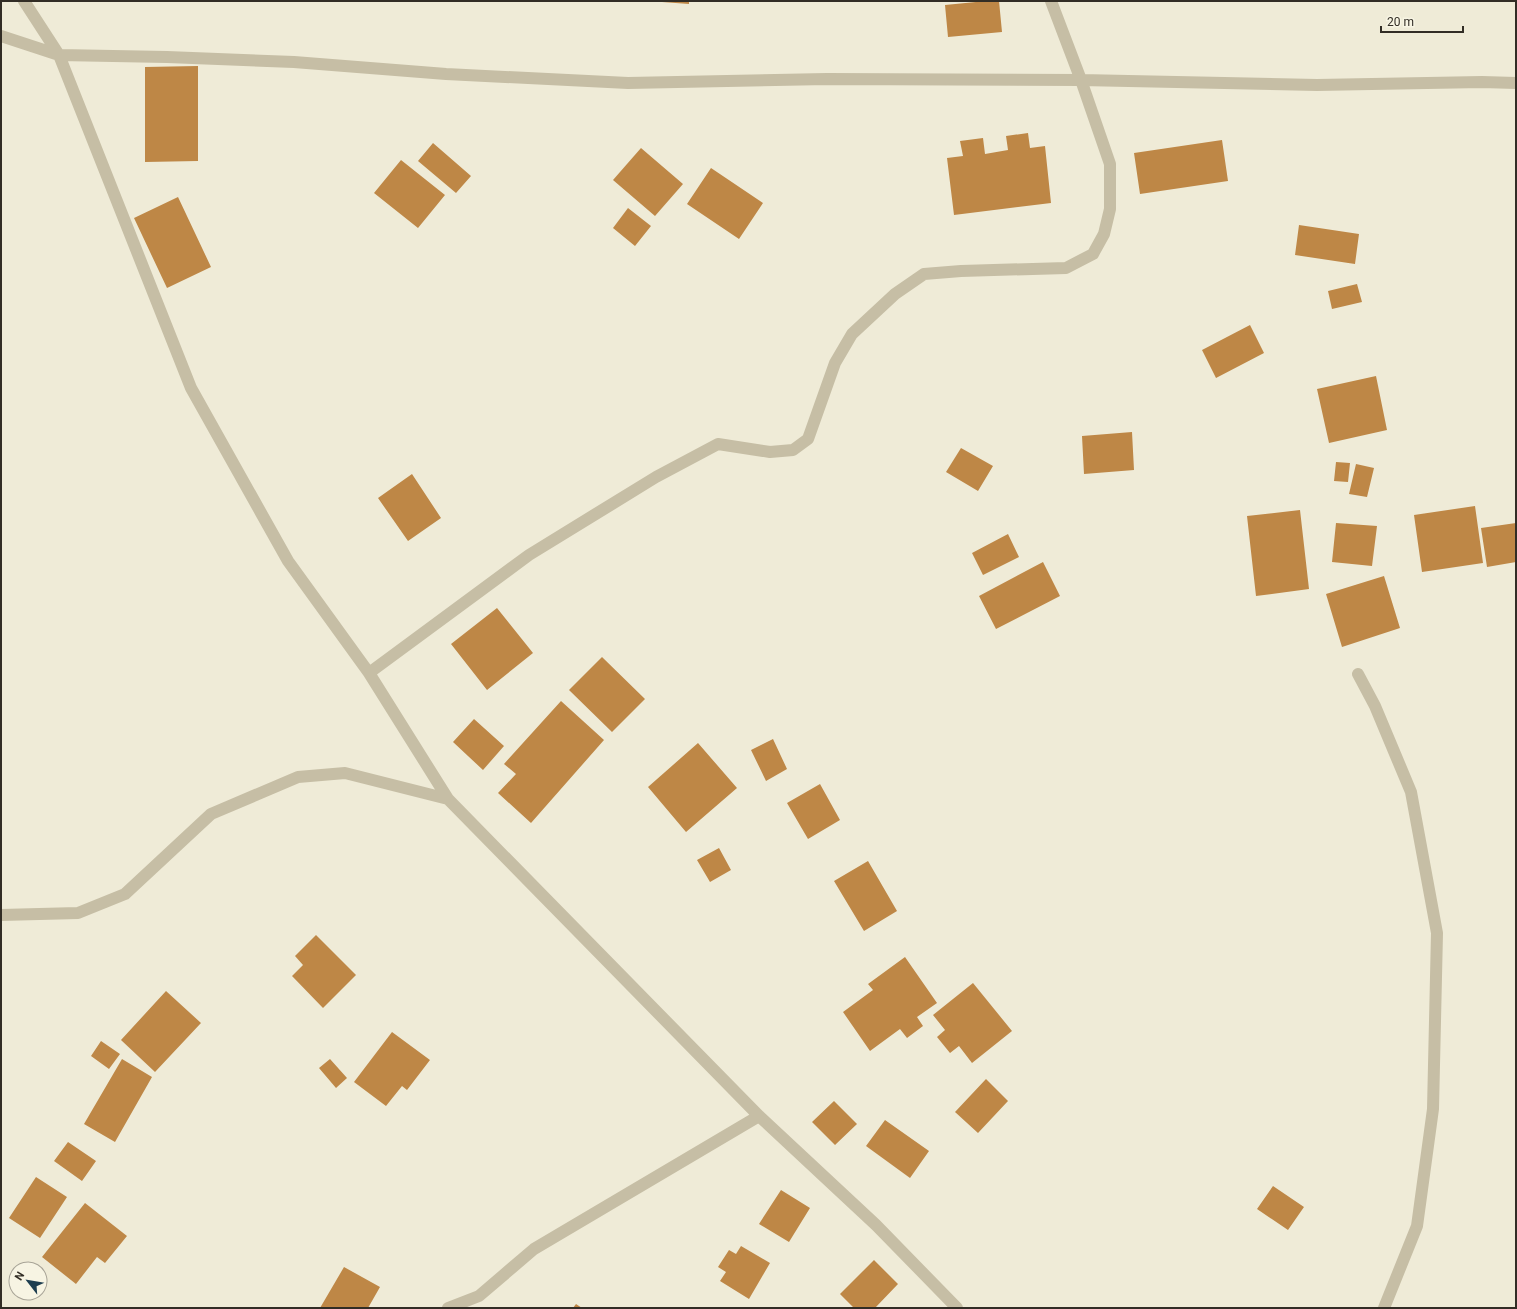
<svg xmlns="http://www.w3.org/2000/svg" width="1517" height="1309" viewBox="0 0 1517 1309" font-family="Roboto,sans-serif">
  <rect width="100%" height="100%" fill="#efebd7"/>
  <path fill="#be8746" d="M 662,1 L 689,1 L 689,4 L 662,2 Z
    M 986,1 L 999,1 L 1002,32 L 948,37 L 945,5 Z
    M 198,66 L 198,161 L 145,162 L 145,67 Z
    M 1028,133 L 1030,148 L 1045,146 L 1051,203 L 954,215 L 947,158 L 963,156 L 960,141 L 983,138 L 985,154 L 1008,150 L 1006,136 Z
    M 1222,140 L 1228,181 L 1140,194 L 1134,153 Z
    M 433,143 L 471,176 L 456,193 L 418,161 Z
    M 641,148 L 683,184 L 655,216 L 613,180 Z
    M 401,160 L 445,195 L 418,228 L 374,193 Z
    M 711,168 L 763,203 L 739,239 L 687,204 Z
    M 178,197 L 211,267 L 167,288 L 134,218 Z
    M 628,208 L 651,226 L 635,246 L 613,228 Z
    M 1299,225 L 1359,234 L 1355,264 L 1295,255 Z
    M 1357,284 L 1362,302 L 1332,309 L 1328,291 Z
    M 1250,325 L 1264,353 L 1216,378 L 1202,350 Z
    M 1376,376 L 1387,430 L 1329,443 L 1317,389 Z
    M 1132,432 L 1134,470 L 1084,474 L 1082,436 Z
    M 961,448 L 993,466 L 978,491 L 946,472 Z
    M 1336,462 L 1350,463 L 1348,482 L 1334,481 Z
    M 1356,464 L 1374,468 L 1367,497 L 1349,494 Z
    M 412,474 L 441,518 L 408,541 L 378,498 Z
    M 1475,506 L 1483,563 L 1422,572 L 1414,515 Z
    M 1300,510 L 1309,589 L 1256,596 L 1247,516 Z
    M 1336,523 L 1377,526 L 1372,566 L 1332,562 Z
    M 1516,523 L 1516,562 L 1487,567 L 1481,528 Z
    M 1008,534 L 1019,557 L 983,575 L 972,553 Z
    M 1043,562 L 1060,596 L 996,629 L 979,596 Z
    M 1384,576 L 1400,628 L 1342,647 L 1326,594 Z
    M 497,608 L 533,653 L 487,690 L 451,644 Z
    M 602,657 L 645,699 L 612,732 L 569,690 Z
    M 561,701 L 604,740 L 531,823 L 498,793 L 516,774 L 504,764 Z
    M 474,719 L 504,746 L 483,770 L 453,742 Z
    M 773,739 L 787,769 L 766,781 L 751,750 Z
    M 698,743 L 737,788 L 686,832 L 648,787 Z
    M 820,784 L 840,820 L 808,839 L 787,803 Z
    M 719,848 L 731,870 L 710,882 L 697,860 Z
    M 868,861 L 897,911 L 864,931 L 834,881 Z
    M 316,935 L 356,975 L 323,1008 L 292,976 L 303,965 L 295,956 Z
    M 905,957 L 937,1003 L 917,1017 L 923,1026 L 907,1038 L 900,1029 L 870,1051 L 843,1012 L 873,990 L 868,984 Z
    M 973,983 L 1012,1031 L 972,1063 L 959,1046 L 950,1053 L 937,1037 L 945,1030 L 933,1015 Z
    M 166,991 L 201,1023 L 155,1072 L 121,1040 Z
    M 392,1032 L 430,1060 L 407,1090 L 402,1086 L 386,1106 L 354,1082 Z
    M 101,1041 L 120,1054 L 109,1069 L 91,1056 Z
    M 122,1059 L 152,1077 L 115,1142 L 84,1124 Z
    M 330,1059 L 347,1078 L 336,1088 L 319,1068 Z
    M 986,1079 L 1008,1101 L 978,1133 L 955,1112 Z
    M 834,1101 L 857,1124 L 835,1145 L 812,1122 Z
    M 885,1120 L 929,1151 L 910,1178 L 866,1146 Z
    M 68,1142 L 96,1161 L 82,1181 L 54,1161 Z
    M 36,1177 L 67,1197 L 40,1238 L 9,1218 Z
    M 1273,1186 L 1304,1207 L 1288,1230 L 1257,1209 Z
    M 781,1190 L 810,1208 L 789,1242 L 759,1224 Z
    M 85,1203 L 127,1236 L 105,1263 L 97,1257 L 76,1284 L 42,1257 Z
    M 741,1246 L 770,1263 L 749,1299 L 720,1281 L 726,1272 L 718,1267 L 729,1250 L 736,1254 Z
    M 874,1260 L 898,1284 L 875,1308 L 854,1308 L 840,1294 Z
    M 344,1267 L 380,1287 L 368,1308 L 320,1308 Z
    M 576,1304 L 582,1308 L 573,1308 Z"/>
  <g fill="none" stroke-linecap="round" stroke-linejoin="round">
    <path stroke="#c6bea5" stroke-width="12" d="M 24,1 L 59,55 L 191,388 L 288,561 L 369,673 L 448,799 L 759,1116 L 876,1225 L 957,1308
      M 1,36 L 59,55 L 167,57 L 294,62 L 446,74 L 628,83 L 827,79 L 1081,80 L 1317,85 L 1482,82 L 1516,83
      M 369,673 L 529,555 L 656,477 L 718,444 L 770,452 L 793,450 L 808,439 L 835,363 L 852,334 L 895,294 L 924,274 L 961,271 L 1066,268 L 1093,254 L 1104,234 L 1110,209 L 1110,164 L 1081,80 L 1051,1
      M 1358,674 L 1375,706 L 1411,792 L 1437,933 L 1433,1109 L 1417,1226 L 1384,1308
      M 1,915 L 78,913 L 125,894 L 211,814 L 298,777 L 345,773 L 448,799
      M 448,1308 L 479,1296 L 534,1249 L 759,1116"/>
  </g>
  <rect width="1517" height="1309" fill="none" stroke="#322d25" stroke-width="4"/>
  <g transform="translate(28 1281) rotate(301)"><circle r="19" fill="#f7f4e3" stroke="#a8a497"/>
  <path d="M0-3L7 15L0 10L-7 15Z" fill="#1e3e50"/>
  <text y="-6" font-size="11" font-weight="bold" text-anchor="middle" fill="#322d25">N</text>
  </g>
  <path d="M1381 26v6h82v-6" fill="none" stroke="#322d25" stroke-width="2"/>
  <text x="1387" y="26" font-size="12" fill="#322d25" stroke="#f7f4e3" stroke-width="3" paint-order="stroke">20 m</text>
</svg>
